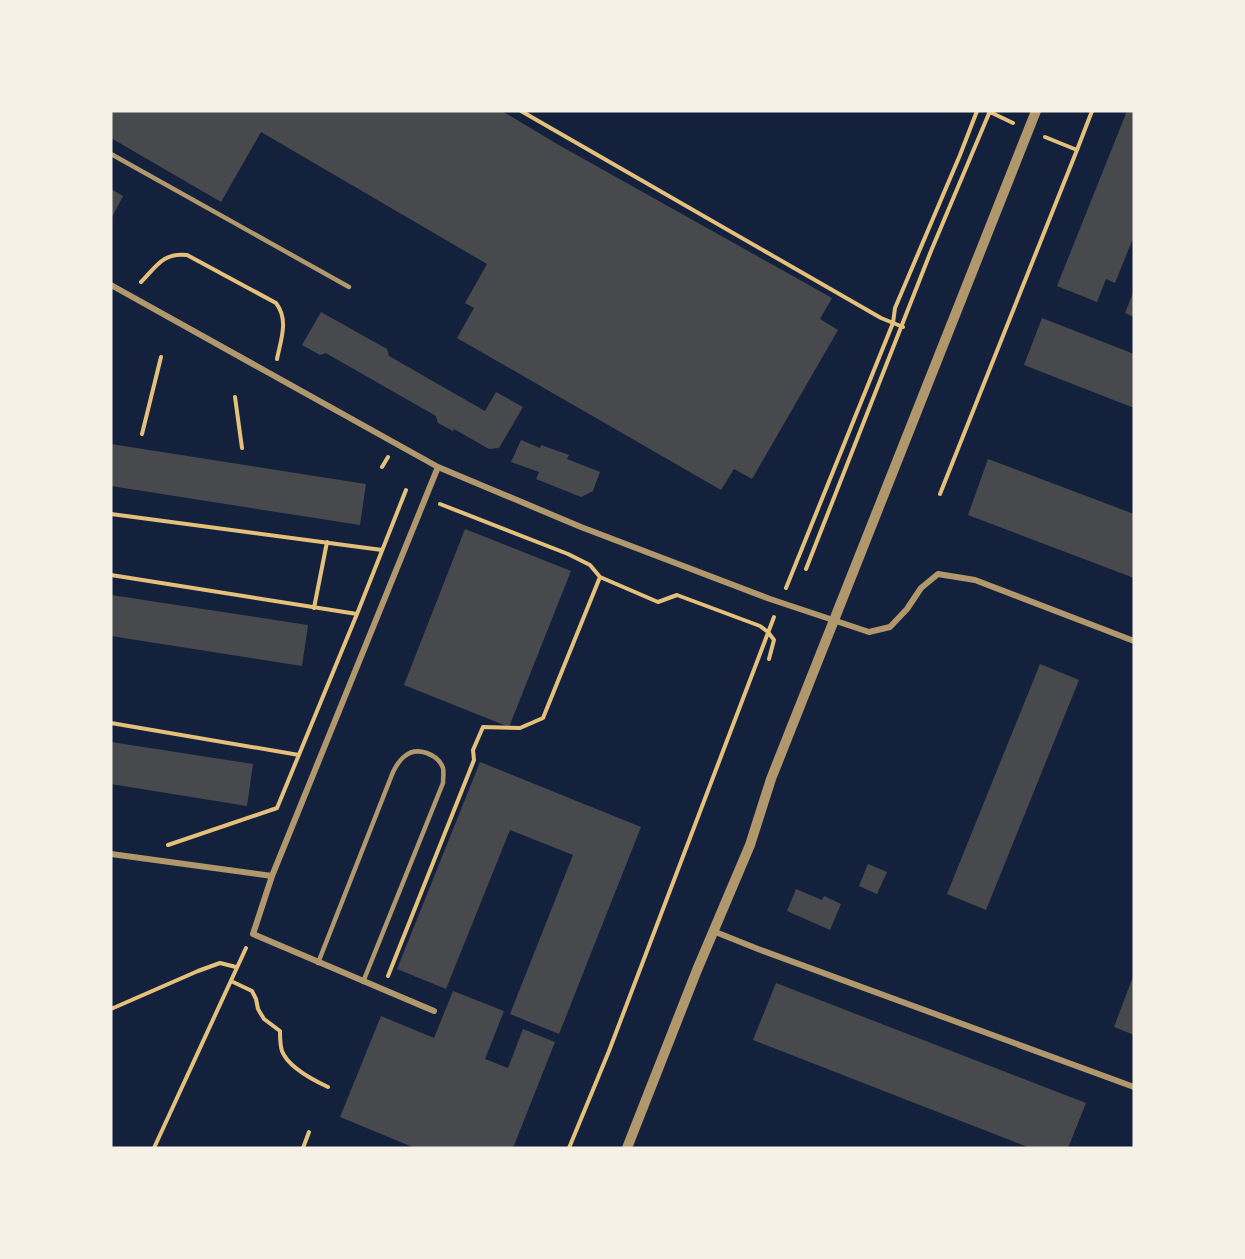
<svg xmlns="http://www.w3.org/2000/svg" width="1245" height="1259" viewBox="0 0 1245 1259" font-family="'Roboto Serif',serif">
  <rect width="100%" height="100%" fill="#14213d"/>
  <path fill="#48494c" d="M 111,111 L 502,111 L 557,144 L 832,298 L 820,319 L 838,330 L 752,479 L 734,469 L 721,490 L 457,338 L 474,308 L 465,303 L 487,264 L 261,132 L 221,202 L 111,138 Z
    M 1127,111 L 1134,111 L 1134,236 L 1115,283 L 1106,279 L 1097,302 L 1057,286 Z
    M 111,189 L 123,196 L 111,219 Z
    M 1134,290 L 1134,317 L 1125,313 Z
    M 321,312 L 387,349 L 389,356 L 485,411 L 496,392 L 523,407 L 499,448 L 489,449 L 454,429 L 453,431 L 438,423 L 436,416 L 331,356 L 326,353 L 320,355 L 302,345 Z
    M 1042,318 L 1134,354 L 1134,408 L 1024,365 Z
    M 521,440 L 540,448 L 541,445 L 569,455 L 567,459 L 600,472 L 593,491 L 581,497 L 536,479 L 539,472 L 511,462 Z
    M 111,444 L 366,484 L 360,525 L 111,486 Z
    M 988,459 L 1134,514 L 1134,578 L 968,515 Z
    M 465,529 L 571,571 L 509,727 L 404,685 Z
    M 111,595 L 308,625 L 302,666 L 111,636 Z
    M 1040,664 L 1079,680 L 986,910 L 947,894 Z
    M 111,742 L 253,764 L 247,806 L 111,784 Z
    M 480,762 L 641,827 L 559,1034 L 510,1014 L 573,855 L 510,830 L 446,989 L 397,969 Z
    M 868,864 L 887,872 L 877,894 L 859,886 Z
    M 796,889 L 822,900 L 824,896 L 841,904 L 830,930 L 787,911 Z
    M 1134,974 L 1134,1035 L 1114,1027 Z
    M 776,983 L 1086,1103 L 1068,1148 L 1030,1148 L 753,1040 Z
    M 453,991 L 504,1011 L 485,1059 L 508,1068 L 523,1029 L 555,1042 L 513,1148 L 415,1148 L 340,1117 L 381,1016 L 434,1038 Z"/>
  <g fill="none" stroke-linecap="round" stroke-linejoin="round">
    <path stroke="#e5c07b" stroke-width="4" d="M 521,111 L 881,318 L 903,327
      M 990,112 L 1013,123
      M 1077,150 L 1092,111
      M 141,282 C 156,267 163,252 187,255 L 276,303 C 289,320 281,339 277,359
      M 235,397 L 242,448
      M 142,434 L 161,357
      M 382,467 L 388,457
      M 940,494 L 1077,150 L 1045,137
      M 440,504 L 568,554 L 590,565 L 600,577 L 658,602 L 677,595 L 760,626 L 768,632 L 774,640 L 769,659
      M 111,514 L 382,550
      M 806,569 L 931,251 L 990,111
      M 111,575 L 357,614 L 406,490
      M 786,588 L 893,323 L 895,308 L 960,155 L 977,111
      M 314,608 L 327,542
      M 111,723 L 299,755
      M 168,845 L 277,808 L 357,614
      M 388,976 L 474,760 L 473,750 L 483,727 L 520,728 L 543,718 L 600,577
      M 231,981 L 252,991 L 256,999 L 258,1009 L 264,1019 L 280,1031 C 280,1037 280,1045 282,1051 C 288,1067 313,1080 328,1087
      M 111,1009 L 198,971 L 220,963 L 236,967
      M 154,1148 L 246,948
      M 303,1148 L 309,1132
      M 569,1148 L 609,1051 L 774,617"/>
    <path stroke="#b1986c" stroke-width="4.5" d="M 111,154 L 349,287
      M 318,963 L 393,772 C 396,766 399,760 405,756 C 417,746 438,754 443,768 C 444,772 443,779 443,783 L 363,982"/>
    <path stroke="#b1986c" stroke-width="6" d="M 111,285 L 438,467 L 581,527 L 770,599 L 869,632 L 890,627 L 907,609 L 921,588 L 938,574 L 975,580 L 1134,641
      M 111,854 L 272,876
      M 713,931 L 758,949 L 1134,1087
      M 434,1011 L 253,934 L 272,876 L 438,467"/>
    <path stroke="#b1986c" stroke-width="10" d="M 627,1148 L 697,970 L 750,845 L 771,779 L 1036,111"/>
  </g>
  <rect width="1245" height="1259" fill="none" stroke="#f6f1e7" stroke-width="225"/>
</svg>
